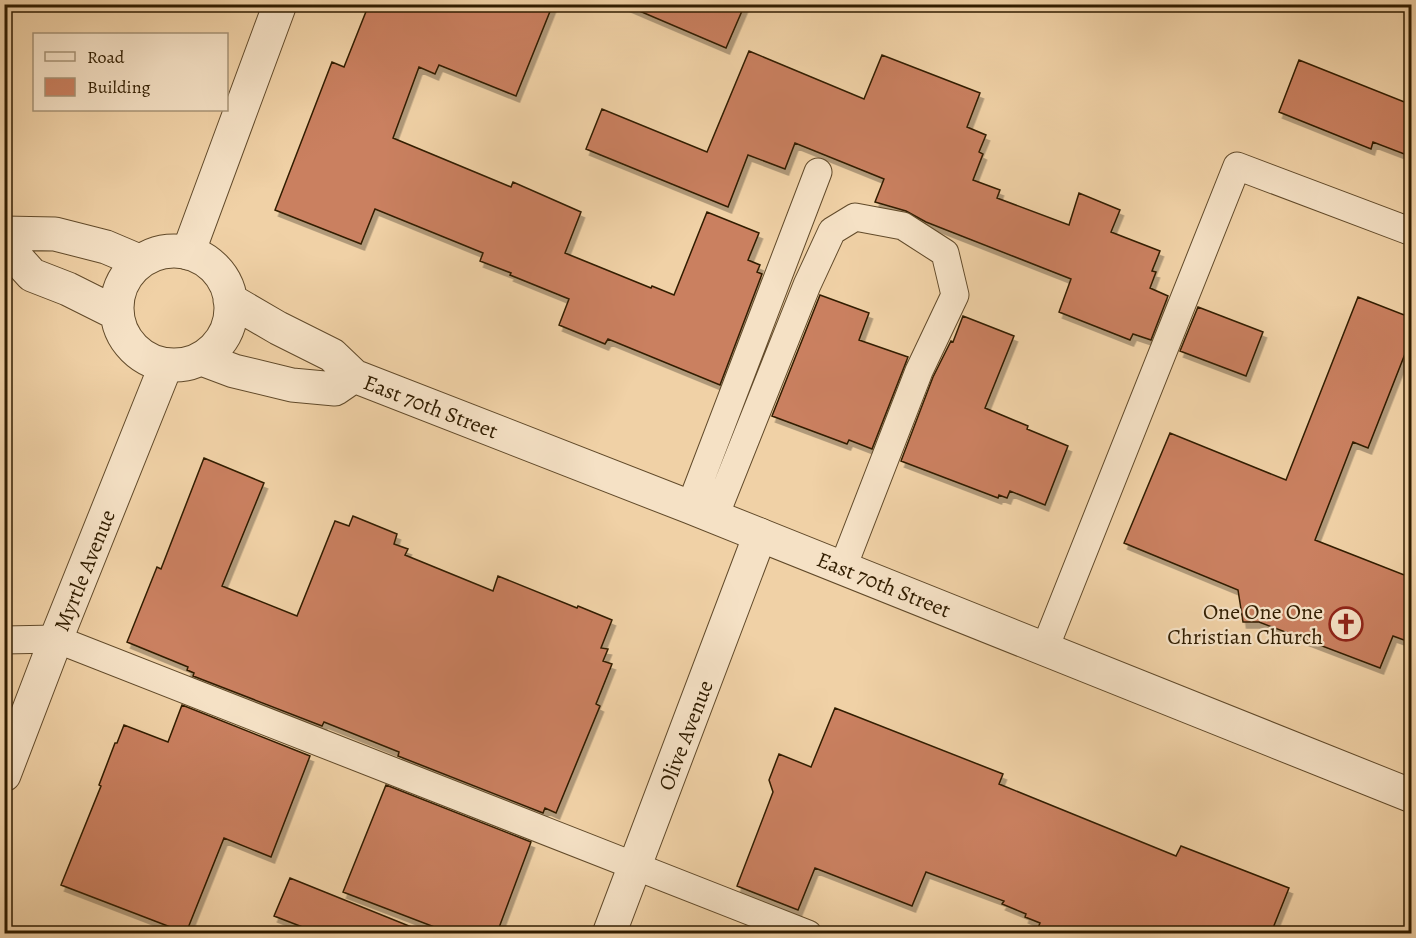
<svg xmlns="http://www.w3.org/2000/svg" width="1416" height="938" viewBox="0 0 1416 938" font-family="Alegreya,serif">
  <defs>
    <filter id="shadow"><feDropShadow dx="3.5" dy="6" stdDeviation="0" flood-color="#0004"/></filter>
  </defs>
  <rect width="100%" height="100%" fill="#f0d1a6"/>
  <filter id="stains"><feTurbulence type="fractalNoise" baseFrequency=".00333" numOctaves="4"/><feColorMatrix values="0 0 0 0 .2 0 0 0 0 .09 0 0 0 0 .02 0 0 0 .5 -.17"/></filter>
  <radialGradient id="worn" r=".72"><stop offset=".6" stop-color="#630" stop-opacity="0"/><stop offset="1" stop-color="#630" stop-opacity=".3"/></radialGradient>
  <path fill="#ca8060" stroke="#311d00" stroke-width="1.5" filter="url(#shadow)" d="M 369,4 L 553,4 L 516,96 L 439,65 L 435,74 L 419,67 L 393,138 L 511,187 L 513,182 L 581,212 L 565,253 L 651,288 L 652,286 L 674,295 L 707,212 L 759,233 L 748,260 L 760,265 L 757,272 L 762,274 L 720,385 L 608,339 L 605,344 L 559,325 L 569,299 L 510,275 L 511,273 L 480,261 L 483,253 L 375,209 L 361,244 L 275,210 L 332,62 L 344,67 Z
    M 623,4 L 745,4 L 726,48 Z
    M 749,51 L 864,99 L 882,55 L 980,93 L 967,127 L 986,135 L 979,152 L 983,154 L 973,180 L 1000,190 L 997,198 L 1069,225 L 1079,193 L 1120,210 L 1111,232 L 1160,251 L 1152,271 L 1156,272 L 1150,288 L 1168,296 L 1151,340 L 1133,334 L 1130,340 L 1059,312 L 1071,279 L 926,222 L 906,211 L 875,202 L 884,179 L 795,143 L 785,169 L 748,155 L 728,207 L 586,149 L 602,109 L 707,152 Z
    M 1299,60 L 1412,105 L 1412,157 L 1373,142 L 1371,149 L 1279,112 Z
    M 820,295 L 869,313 L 859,340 L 908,357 L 872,449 L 849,440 L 847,444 L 772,416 Z
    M 1358,297 L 1412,318 L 1412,336 L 1368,448 L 1353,442 L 1315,540 L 1412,578 L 1412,643 L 1393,636 L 1380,668 L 1259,622 L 1243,622 L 1238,590 L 1124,543 L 1170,433 L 1286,480 Z
    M 1198,307 L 1263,332 L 1246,376 L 1180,351 Z
    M 963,316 L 1014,336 L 985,408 L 1028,426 L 1027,429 L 1068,446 L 1045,505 L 1010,491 L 1007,498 L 999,495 L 998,498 L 901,461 L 933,377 L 951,341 L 953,342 Z
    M 204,458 L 264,483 L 222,586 L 297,616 L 335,521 L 349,526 L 353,516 L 397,534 L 394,544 L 408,549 L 405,555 L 493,591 L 498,576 L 577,608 L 578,606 L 612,620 L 601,648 L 608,649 L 603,661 L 612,664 L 596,704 L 600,706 L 556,813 L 545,808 L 543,813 L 398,756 L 399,752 L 324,722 L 322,726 L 193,676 L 194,673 L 187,670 L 188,667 L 127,642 L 157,567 L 161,569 Z
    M 182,705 L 310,756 L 271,857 L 224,838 L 186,933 L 61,885 L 101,786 L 99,785 L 115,743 L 117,743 L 124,725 L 168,742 Z
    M 835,708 L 1003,774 L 999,784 L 1176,856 L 1181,846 L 1289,888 L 1271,933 L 1036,933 L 1040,923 L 1025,917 L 1026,914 L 1002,904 L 1004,901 L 926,872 L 912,906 L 815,868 L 798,910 L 737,886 L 773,792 L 769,780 L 779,754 L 811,767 Z
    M 386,785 L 531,842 L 497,933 L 450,933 L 343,892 Z
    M 290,878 L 424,932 L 423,933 L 318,933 L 274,916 Z"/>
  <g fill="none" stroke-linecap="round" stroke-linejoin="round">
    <defs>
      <path id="service" d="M 690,507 L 818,172
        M 715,516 L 807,285 L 832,231 L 855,217 L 903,226 L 945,253 L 955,295 L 919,371 L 843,567
        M 4,640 L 56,639 L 808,934
        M 1045,648 L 1237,166 L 1412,232"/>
      <path id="minor" d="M 188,253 L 280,4
        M 4,775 L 56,639 L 166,365
        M 609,934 L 760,535"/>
      <path id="tertiary" d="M 4,233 L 55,234 L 106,247 L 139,261
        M 4,244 L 32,275 L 68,289 L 116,313
        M117 308a57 57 0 1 1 114 0a57 57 0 1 1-114 0Z
        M 230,300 L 278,328 L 332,355 L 354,376 L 690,507 L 1412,796
        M 202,359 L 234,371 L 292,385 L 335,389 L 354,376"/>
    </defs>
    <use href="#service" stroke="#614a2a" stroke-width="29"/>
    <use href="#minor" stroke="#614a2a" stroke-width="35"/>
    <use href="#tertiary" stroke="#614a2a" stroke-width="35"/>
    <use href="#service" stroke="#f5e1c5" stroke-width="27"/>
    <use href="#minor" stroke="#f5e1c5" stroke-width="33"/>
    <use href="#tertiary" stroke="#f5e1c5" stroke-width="33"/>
  </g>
  <defs>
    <symbol id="church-ring" viewBox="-11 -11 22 22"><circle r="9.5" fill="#f5e1c5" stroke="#8f2418" stroke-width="1.5"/><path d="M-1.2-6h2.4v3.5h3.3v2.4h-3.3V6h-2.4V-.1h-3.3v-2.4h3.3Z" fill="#8f2418"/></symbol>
  </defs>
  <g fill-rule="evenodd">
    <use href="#church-ring" x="1327" y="605" width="38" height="38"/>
  </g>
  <g text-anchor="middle" stroke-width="4.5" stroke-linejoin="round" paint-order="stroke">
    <g font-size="22" fill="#311d00" stroke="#f5e1c5">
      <text transform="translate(431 406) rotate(21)" y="8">East 70th Street</text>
      <text transform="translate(84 570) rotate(-68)" y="8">Myrtle Avenue</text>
      <text transform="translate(884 584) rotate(22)" y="8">East 70th Street</text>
      <text transform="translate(685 735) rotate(-69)" y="8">Olive Avenue</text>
    </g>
    <g font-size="22" fill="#311d00" stroke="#f5e1c5" text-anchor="end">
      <text x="1323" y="619">One One One<tspan x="1323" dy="25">Christian Church</tspan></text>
    </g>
  </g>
  <rect width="1416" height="938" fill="none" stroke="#f0d1a6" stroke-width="24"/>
  <rect x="6" y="6" width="1404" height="926" fill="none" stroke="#311d00" stroke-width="3"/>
  <rect x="12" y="12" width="1392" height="914" fill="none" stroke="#311d00" stroke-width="1.5"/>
  <rect x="33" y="33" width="195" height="78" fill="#f5e1c5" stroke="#a79376" stroke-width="1.5"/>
  <rect x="45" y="52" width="30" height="9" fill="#f5e1c5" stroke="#a79376" stroke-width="1.5"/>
  <text x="87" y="63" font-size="18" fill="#311d00">Road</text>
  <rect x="45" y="78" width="30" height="18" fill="#ca8060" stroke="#a79376" stroke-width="1.5"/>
  <text x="87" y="93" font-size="18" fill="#311d00">Building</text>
  <rect width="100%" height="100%" filter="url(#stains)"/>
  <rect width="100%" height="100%" fill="url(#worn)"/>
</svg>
